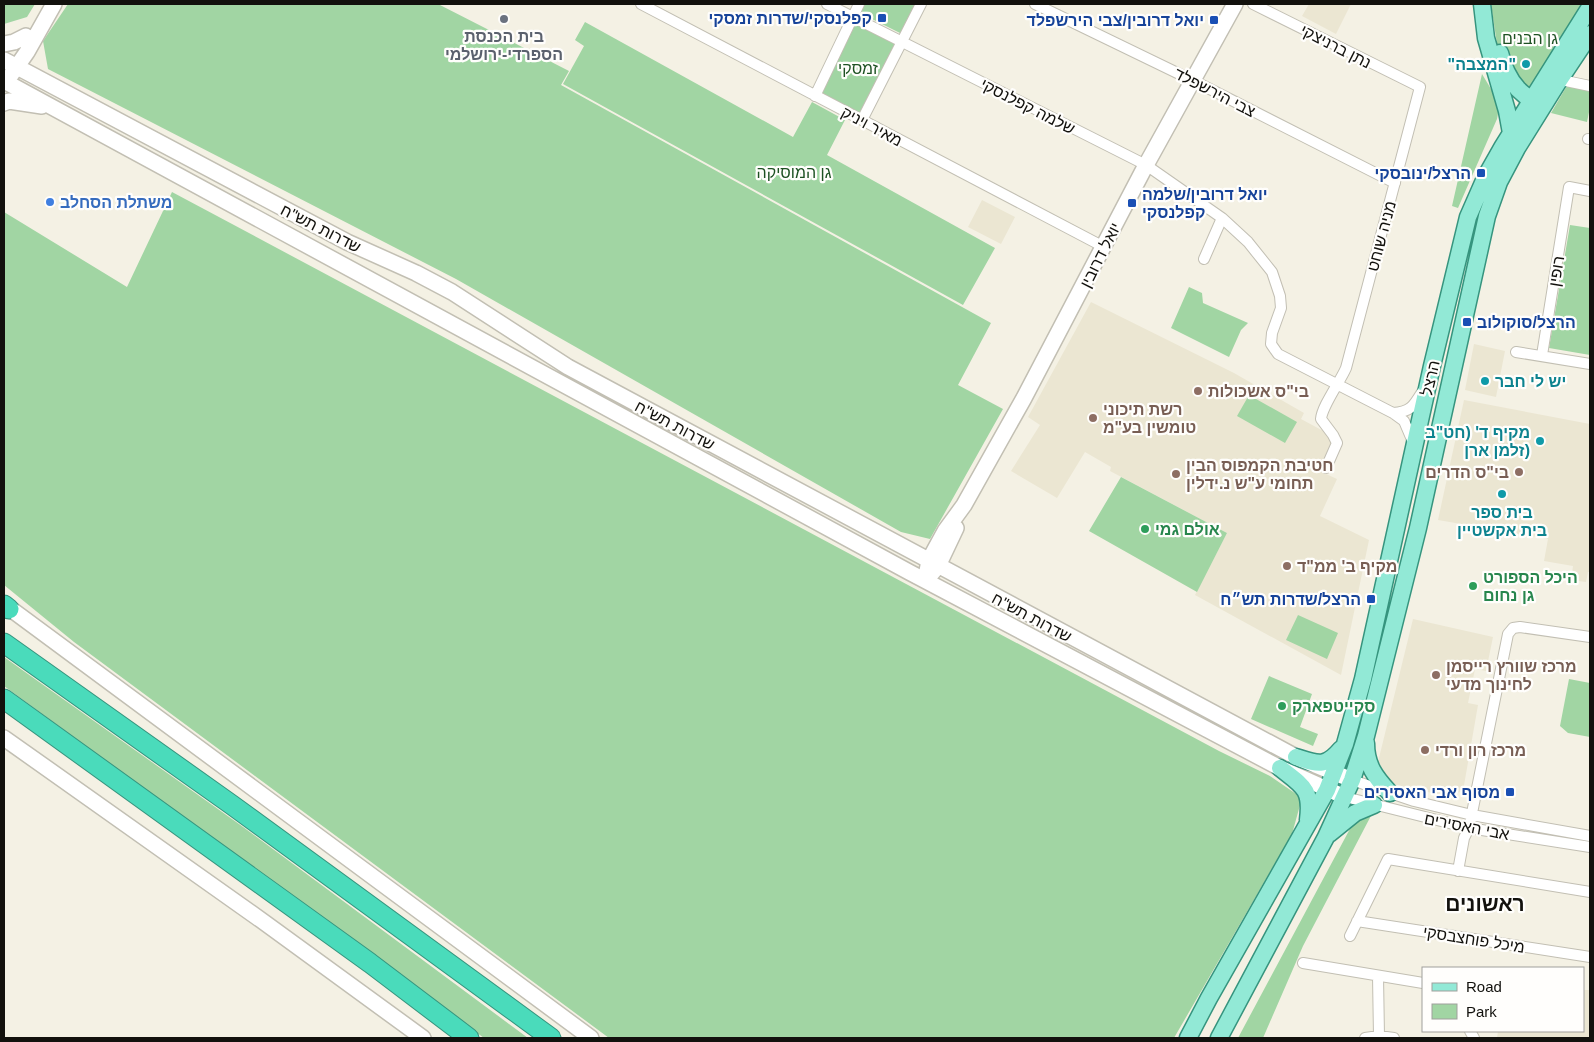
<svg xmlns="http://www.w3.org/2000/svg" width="1594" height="1042" viewBox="0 0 1594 1042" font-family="Helvetica,'Noto Sans Hebrew',sans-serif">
  <rect width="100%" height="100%" fill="#f4f1e4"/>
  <path fill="#ebe6d2" d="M 1309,4 L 1351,4 L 1336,34 L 1302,16 Z
    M 982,200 L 1015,217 L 1001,244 L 968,227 Z
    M 1091,302 L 1234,373 L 1304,413 L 1301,419 L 1327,433 L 1332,441 L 1325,459 L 1321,462 L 1314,459 L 1311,467 L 1337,479 L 1320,516 L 1369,540 L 1341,675 L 1195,595 L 1227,533 L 1110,471 L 1111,467 L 1085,452 L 1057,498 L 1011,471 L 1040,425 L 1028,417 Z
    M 1474,344 L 1505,351 L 1496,397 L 1465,390 Z
    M 1464,400 L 1590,424 L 1590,572 L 1588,572 L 1586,582 L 1571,580 L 1573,566 L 1544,561 L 1548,539 L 1438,520 Z
    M 1413,619 L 1493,637 L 1486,671 L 1475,669 L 1468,703 L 1478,705 L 1463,791 L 1446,796 L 1392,784 L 1378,762 Z
    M 1583,990 L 1590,990 L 1590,1038 L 1497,1038 L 1498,1031 L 1583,1031 Z"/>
  <path fill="#a1d5a3" d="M 4,4 L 35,4 L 27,17 L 4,24 Z
    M 68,4 L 438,4 L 569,71 L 561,85 L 991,323 L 958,385 L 1003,409 L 930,539 L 901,532 L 456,279 L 48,69 L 43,41 Z
    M 863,4 L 917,4 L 902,34 L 858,12 Z
    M 1491,4 L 1590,4 L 1541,85 L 1530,87 L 1520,84 L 1500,54 L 1497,44 Z
    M 856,21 L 897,42 L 860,114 L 819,93 Z
    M 585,22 L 793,137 L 812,102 L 845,120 L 827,155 L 995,248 L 963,305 L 563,84 L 584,46 L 575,40 Z
    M 1482,74 L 1500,104 L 1497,119 L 1458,208 L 1452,206 Z
    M 1568,84 L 1590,88 L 1590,107 L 1587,122 L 1551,113 Z
    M 172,192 L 1219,751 L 1270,776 L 1302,798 L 1292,834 L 1174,1038 L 609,1038 L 74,642 L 4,585 L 4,212 L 127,287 Z
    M 1570,225 L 1590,228 L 1590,355 L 1549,348 Z
    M 1189,287 L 1202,293 L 1203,303 L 1248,323 L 1241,330 L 1229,357 L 1171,328 Z
    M 1249,395 L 1297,422 L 1285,443 L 1237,416 Z
    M 1121,477 L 1227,533 L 1197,592 L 1089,531 Z
    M 1298,615 L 1338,633 L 1327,659 L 1286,640 Z
    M 4,657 L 239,824 L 528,1038 L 484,1038 L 4,686 Z
    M 1269,676 L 1312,694 L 1300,727 L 1318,734 L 1313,746 L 1251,719 Z
    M 1569,679 L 1590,683 L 1590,737 L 1568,733 L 1560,726 Z
    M 1374,810 L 1303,946 L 1263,1038 L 1238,1038 L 1352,825 Z"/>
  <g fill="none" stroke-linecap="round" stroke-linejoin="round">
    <defs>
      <path id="street" d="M 641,4 L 1104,247
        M 827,4 L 1146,165 L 1222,218 L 1248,242 L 1272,272 L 1280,296 L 1281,308 L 1272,333 L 1271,344 L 1278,354 L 1393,413 L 1404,421 L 1413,442
        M 1035,4 L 1198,83 L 1395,183
        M 1253,4 L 1420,87 L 1346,368 C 1340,382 1322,406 1321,419 L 1333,435 L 1337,443 L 1326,468
        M 1557,76 L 1566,81 L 1590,86
        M 815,96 L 859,4
        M 862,120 L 921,4
        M 1588,139 L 1590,139
        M 1204,259 L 1222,218
        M 1516,352 L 1590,364
        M 1542,355 L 1569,187 L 1590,191
        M 1393,413 C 1410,412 1413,407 1422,392
        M 1352,780 L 1414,801 L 1472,815 L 1590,836
        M 1345,797 L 1469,828 L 1590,847
        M 1458,871 L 1464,838 L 1469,828 L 1508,634 L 1513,628 L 1520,627 L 1590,637
        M 1357,921 L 1590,957
        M 1350,936 L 1388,859 L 1590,892
        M 1303,963 L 1423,983
        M 1378,976 L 1379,1036
        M 1470,1031 L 1474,1038
        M 1365,1038 L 1379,1036 L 1394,1038"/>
      <path id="secondary" d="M 4,44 L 14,42 L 26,36
        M 4,60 L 347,242 L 416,273 L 452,292 L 568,367 L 1296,757 L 1352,780
        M 11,75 L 27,52 L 54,4
        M 4,81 L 909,572 L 1280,768 L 1345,797
        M 4,103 L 9,101 L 42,106
        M 927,571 L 929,561 L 933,553 L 945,531 L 964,505 L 1024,398 L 1146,165 L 1235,4
        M 932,573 L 938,566 L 956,528
        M 4,604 L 591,1038
        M 4,738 L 261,920 L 423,1038"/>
      <path id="primary" d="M 1482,4 L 1486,38 L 1507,111 L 1511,133
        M 1500,53 C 1504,67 1508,78 1518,89 C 1525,96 1531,99 1537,109
        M 1366,743 C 1366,765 1375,777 1390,793
        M 1296,757 C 1318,764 1325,768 1341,749
        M 1280,768 C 1303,786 1312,789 1308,820
        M 1329,834 L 1355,813 L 1374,805
        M 1188,1038 L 1209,998 L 1327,790 L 1345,744 L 1363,679 L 1432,366 L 1468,217 L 1486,176 L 1503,146 L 1590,7
        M 1219,1038 L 1326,837 L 1352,780 L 1366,736 L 1418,528 L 1487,216 L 1499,182 L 1517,148 L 1560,79 L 1590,34"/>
      <path id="highway" d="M 4,605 L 9,609
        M 4,643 L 232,805 L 551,1038
        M 4,699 L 370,963 L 469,1038"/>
    </defs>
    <use href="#street" stroke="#c2bfb3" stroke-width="12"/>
    <use href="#secondary" stroke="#c2bfb3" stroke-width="18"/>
    <use href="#primary" stroke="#36947e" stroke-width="19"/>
    <use href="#highway" stroke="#36947e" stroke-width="21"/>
    <use href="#street" stroke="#fff" stroke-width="10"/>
    <use href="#secondary" stroke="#fff" stroke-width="15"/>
    <use href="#primary" stroke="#92e9d6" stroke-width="16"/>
    <use href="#highway" stroke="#4adbbb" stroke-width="19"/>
  </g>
  <g fill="#1a4fb4" stroke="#fffefc" stroke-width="2">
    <rect x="877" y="13" width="10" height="10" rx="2.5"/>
    <rect x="1209" y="15" width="10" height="10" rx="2.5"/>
    <rect x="1476" y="168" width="10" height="10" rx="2.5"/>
    <rect x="1127" y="198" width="10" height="10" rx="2.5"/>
    <rect x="1462" y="317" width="10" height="10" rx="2.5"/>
    <rect x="1366" y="594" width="10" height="10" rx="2.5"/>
    <rect x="1505" y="787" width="10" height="10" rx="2.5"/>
  </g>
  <circle fill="#6b7280" stroke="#fffefc" stroke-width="2" cx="504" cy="19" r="5"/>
  <g fill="#0f9aa8" stroke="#fffefc" stroke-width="2">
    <circle cx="1526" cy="64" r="5"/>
    <circle cx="1485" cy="381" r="5"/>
    <circle cx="1540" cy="441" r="5"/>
    <circle cx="1502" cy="494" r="5"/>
  </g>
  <circle fill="#3f7fe0" stroke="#fffefc" stroke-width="2" cx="50" cy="202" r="5"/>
  <g fill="#8d6e63" stroke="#fffefc" stroke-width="2">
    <circle cx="1198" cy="391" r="5"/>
    <circle cx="1093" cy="418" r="5"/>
    <circle cx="1519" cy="472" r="5"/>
    <circle cx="1176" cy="474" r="5"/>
    <circle cx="1287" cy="566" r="5"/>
    <circle cx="1436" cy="675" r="5"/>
    <circle cx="1425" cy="750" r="5"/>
  </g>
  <g fill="#2e9e5b" stroke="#fffefc" stroke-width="2">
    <circle cx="1145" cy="529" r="5"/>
    <circle cx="1473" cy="586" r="5"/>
    <circle cx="1282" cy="706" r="5"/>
  </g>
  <g text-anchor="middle" stroke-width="4.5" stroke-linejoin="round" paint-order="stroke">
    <g font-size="16" font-weight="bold" fill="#164399" stroke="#fffefc" text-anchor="end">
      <text x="872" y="24">קפלנסקי/שדרות זמסקי</text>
      <text x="1204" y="26">יואל דרובין/צבי הירשפלד</text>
      <text x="1471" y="179">הרצל/ינובסקי</text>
      <text x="1142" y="200" text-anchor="start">יואל דרובין/שלמה<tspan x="1142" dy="18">קפלנסקי</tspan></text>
      <text x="1477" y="328" text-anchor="start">הרצל/סוקולוב</text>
      <text x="1361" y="605">הרצל/שדרות תש״ח</text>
      <text x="1500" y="798">מסוף אבי האסירים</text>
    </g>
    <g font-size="16" font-weight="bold" fill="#5b616d" stroke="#fffefc">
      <text x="504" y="42">בית הכנסת<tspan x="504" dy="18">הספרדי-ירושלמי</tspan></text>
    </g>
    <g font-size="16" fill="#1d5122" stroke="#fffefc">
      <text x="1530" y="44">גן הבנים</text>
      <text x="858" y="74">זמסקי</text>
      <text x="794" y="178">גן המוסיקה</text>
    </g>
    <g font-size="16" fill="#12110d" stroke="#fffefc">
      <text transform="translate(1336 46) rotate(27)" y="6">נתן ברניצקי</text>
      <text transform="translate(1215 92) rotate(27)" y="6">צבי הירשפלד</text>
      <text transform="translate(1028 106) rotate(27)" y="6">שלמה קפלנסקי</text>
      <text transform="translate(872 126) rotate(28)" y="6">מאיר ויניק</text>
      <text transform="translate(321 228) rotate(27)" y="6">שדרות תש"ח</text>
      <text transform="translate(1381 236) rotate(-75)" y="6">מניה שוחט</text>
      <text transform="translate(1100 255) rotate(-63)" y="6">יואל דרובין</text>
      <text transform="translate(1556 271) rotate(-81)" y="6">רופין</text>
      <text transform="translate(1430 378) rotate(-77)" y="6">הרצל</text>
      <text transform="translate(675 425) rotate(28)" y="6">שדרות תש"ח</text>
      <text transform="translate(1032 617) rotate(28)" y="6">שדרות תש"ח</text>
      <text transform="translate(1467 826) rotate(11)" y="6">אבי האסירים</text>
      <text transform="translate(1474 939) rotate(9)" y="6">מיכל פוחצבסקי</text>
    </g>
    <g font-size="16" font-weight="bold" fill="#0d838f" stroke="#fffefc" text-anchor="end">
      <text x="1516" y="70">"המצבה"</text>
      <text x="1495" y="387" text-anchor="start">יש לי חבר</text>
      <text x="1530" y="438">מקיף ד' (חט"ב<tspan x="1530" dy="18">זלמן ארן)</tspan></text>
      <text x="1502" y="518" text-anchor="middle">בית ספר<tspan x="1502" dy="18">בית אקשטיין</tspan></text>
    </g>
    <g font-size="16" font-weight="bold" fill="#366cbe" stroke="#fffefc" text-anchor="start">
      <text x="60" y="208">משתלת הסחלב</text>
    </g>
    <g font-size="16" font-weight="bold" fill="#785e54" stroke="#fffefc" text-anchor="start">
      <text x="1208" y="397">בי"ס אשכולות</text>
      <text x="1103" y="415">רשת תיכוני<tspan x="1103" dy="18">טומשין בע"מ</tspan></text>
      <text x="1186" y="471">חטיבת הקמפוס הבין<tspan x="1186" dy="18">תחומי ע"ש נ.ידלין</tspan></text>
      <text x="1509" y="478" text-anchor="end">בי"ס הדרים</text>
      <text x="1297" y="572">מקיף ב' ממ"ד</text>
      <text x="1446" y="672">מרכז שוורץ רייסמן<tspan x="1446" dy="18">לחינוך מדעי</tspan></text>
      <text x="1435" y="756">מרכז רון ורדי</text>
    </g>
    <g font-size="16" font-weight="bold" fill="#27864d" stroke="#fffefc" text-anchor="start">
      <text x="1155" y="535">אולם גמי</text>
      <text x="1483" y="583">היכל הספורט<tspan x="1483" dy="18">גן נחום</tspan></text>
      <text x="1292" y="712">סקייטפארק</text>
    </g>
    <g font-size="21" font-weight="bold" fill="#12110d" stroke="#fffefc">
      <text x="1485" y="911">ראשונים</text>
    </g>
  </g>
  <rect width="1594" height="1042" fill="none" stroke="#12110d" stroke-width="10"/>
  <rect x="1422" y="967" width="162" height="65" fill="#fffefc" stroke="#a09f9c"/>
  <rect x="1432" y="983" width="25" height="8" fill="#92e9d6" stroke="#a09f9c"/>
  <text x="1466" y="992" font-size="15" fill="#12110d">Road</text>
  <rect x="1432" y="1004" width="25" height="15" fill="#a1d5a3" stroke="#a09f9c"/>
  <text x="1466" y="1017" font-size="15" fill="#12110d">Park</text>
</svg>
